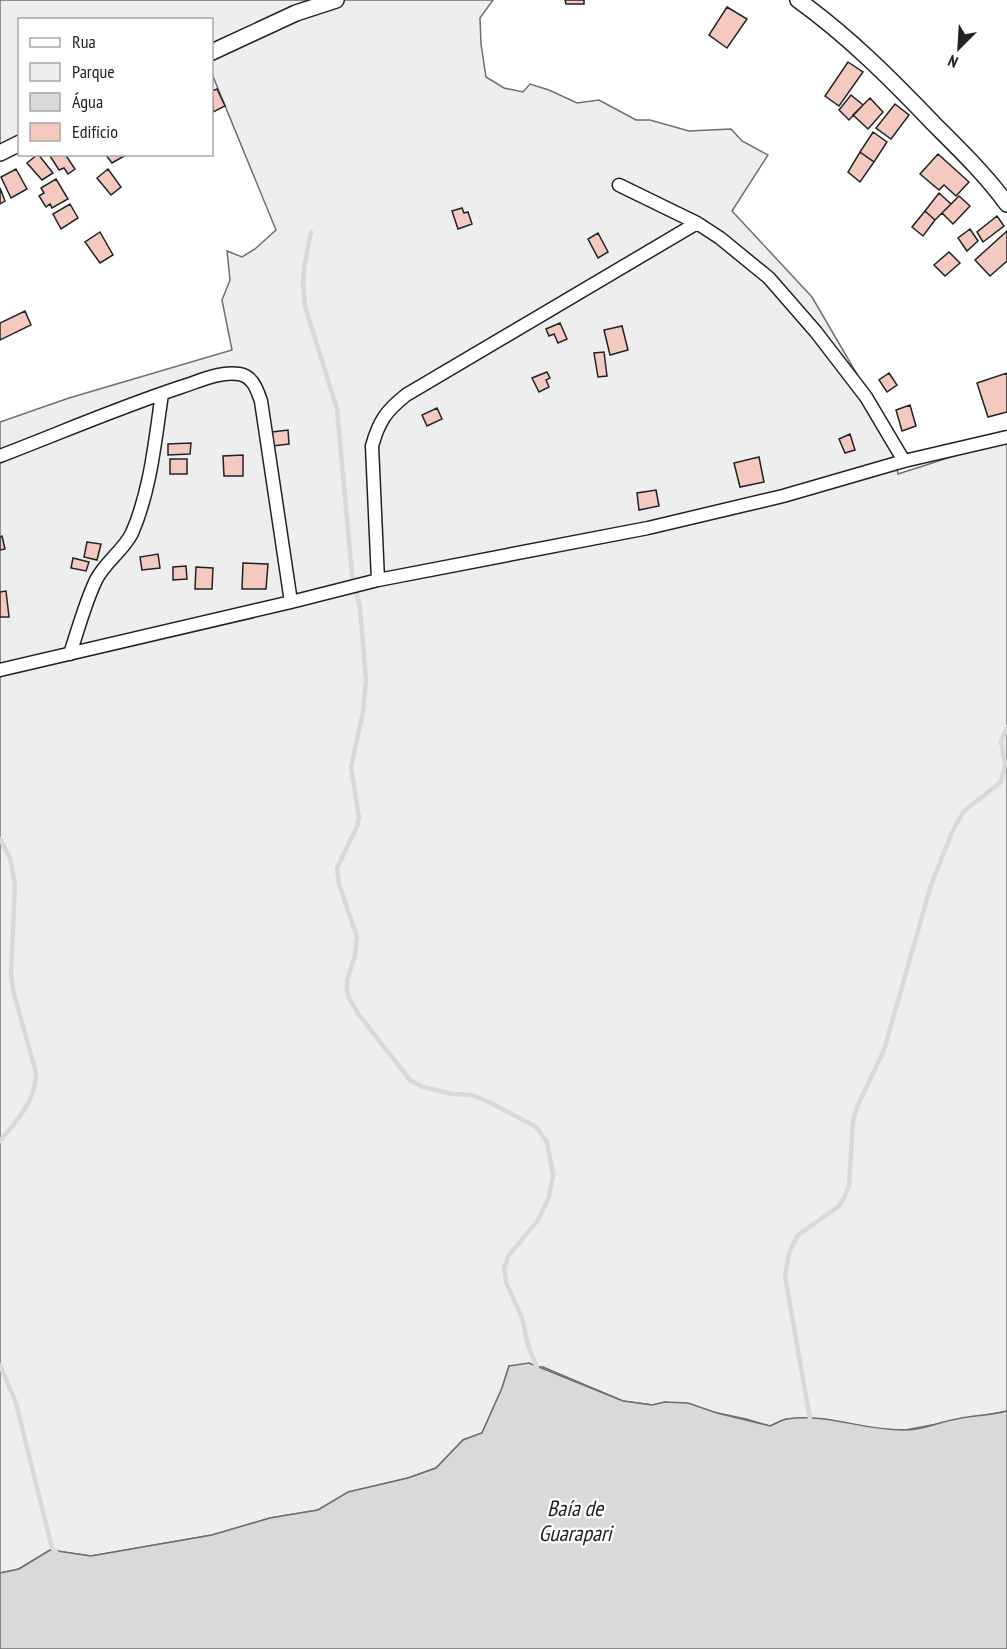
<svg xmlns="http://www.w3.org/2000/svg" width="1007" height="1649" viewBox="0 0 1007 1649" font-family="'PT Sans Narrow',sans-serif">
  <rect width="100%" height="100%" fill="#fff"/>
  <path fill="#eee" stroke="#6f6f6f" stroke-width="1.5" d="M 0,0 L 493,0 L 480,18 L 481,44 L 486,77 L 504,88 L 523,92 L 530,84 L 549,90 L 577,103 L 599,100 L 636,120 L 650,120 L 689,131 L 731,129 L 742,141 L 768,155 L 732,211 L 812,297 L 868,393 L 892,444 L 898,474 L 1007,439 L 1007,1411 L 905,1430 L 879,1429 L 822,1419 L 786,1419 L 770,1426 L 746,1419 L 665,1402 L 653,1405 L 623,1401 L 543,1367 L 509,1366 L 502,1388 L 482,1433 L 463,1440 L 436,1468 L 408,1478 L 349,1492 L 318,1510 L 270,1518 L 212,1535 L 91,1556 L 50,1550 L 19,1569 L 0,1573 L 0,422 L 69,398 L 232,350 L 222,300 L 230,280 L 227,251 L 242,257 L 255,249 L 276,230 L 212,74 L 212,20 L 20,20 L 19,139 L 0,148 Z"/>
  <path fill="#d9d9d9" stroke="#6f6f6f" stroke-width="1.5" d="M 529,1363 L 623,1401 L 652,1405 L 665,1402 L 688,1403 L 717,1413 L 770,1426 C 775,1424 781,1420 787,1419 C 825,1413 864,1430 902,1430 C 921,1431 938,1422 957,1419 C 973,1415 991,1416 1007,1411 L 1007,1649 L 0,1649 L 0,1573 L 19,1569 L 50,1550 L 91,1556 L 212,1535 L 270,1518 L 318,1510 L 348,1492 L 408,1478 L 436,1468 L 463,1440 L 482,1433 L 502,1388 L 509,1366 Z"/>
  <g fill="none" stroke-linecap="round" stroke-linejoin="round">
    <path stroke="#d9d9d9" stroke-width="4.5" d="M 311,232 L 304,268 L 303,285 L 305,306 L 337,409 L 352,574 L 360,608 L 366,680 L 363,712 L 351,767 L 359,818 L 357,827 L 337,868 L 339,884 L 357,937 L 355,955 L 347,980 L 347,991 L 350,1000 L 359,1015 L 410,1080 L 423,1087 L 452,1094 L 472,1095 L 491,1103 L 536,1127 L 547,1142 L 553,1175 L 549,1197 L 538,1220 L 509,1255 L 504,1268 L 506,1282 L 522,1318 L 528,1345 L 537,1368
      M 0,839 L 10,858 L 15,884 L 11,974 L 13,990 L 36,1073 C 36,1101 17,1120 0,1141
      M 0,1365 L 16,1403 L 52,1548 L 57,1553
      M 809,1422 L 810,1419 L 785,1276 L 789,1253 L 797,1236 L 839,1206 L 844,1198 L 849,1186 L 853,1121 L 857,1107 L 884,1050 L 931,885 L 952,832 L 964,811 L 1001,782 L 1005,764 L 1001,741 L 1007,727"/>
  </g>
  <path fill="#f3c9c0" stroke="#222" stroke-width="1.5" d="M 565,0 L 584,0 L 584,4 L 566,4 Z
    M 727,7 L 747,19 L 727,48 L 709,35 Z
    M 848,62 L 863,72 L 839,106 L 825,96 Z
    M 217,89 L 225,106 L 213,112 L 212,91 Z
    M 851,95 L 863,105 L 849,120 L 839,110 Z
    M 870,98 L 883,112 L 868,129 L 853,115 Z
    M 895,104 L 909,115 L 891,139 L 876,128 Z
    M 873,132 L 887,142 L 874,162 L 860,152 Z
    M 860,152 L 874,162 L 860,182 L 848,172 Z
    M 38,154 L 53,173 L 42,180 L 27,163 Z
    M 51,154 L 65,154 L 75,169 L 68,174 L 64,168 L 59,170 L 50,156 Z
    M 105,154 L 125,154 L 126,155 L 112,163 Z
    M 938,154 L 969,182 L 956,196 L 944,185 L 939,190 L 920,174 Z
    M 16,169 L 27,189 L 11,198 L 1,177 Z
    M 108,169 L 121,187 L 111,195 L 97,178 Z
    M 56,179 L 68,199 L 52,208 L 50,204 L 46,207 L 39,196 L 44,193 L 41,188 Z
    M 0,188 L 5,201 L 0,204 Z
    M 939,193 L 951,204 L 935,220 L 925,211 Z
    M 959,196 L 970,206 L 953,224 L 942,213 Z
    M 70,204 L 78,218 L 61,229 L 53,214 Z
    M 462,208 L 464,213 L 468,212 L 472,224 L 458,229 L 452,211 Z
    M 925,211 L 935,220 L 923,236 L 912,227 Z
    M 997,216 L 1004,226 L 983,242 L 977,232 Z
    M 970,229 L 978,241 L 967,251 L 958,238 Z
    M 1007,231 L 1007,261 L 990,276 L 975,260 Z
    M 100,232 L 113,255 L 100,263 L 85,242 Z
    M 598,233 L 608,252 L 598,258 L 588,239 Z
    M 949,252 L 960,263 L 945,276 L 934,265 Z
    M 25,311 L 31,325 L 0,340 L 0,323 Z
    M 560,323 L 567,339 L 558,343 L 554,334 L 549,336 L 546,329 Z
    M 622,326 L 628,350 L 610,355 L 604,330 Z
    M 604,352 L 607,376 L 598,377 L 594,353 Z
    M 547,372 L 550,378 L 546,380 L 549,387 L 539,392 L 532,378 Z
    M 889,373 L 897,385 L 887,392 L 879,380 Z
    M 1007,373 L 1007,412 L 988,417 L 977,383 Z
    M 910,405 L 916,426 L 902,431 L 896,410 Z
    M 437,408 L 442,419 L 427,426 L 422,415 Z
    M 288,430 L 289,444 L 273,446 L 272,432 Z
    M 850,434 L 855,450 L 845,453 L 839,439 Z
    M 191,443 L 190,454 L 168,455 L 168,444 Z
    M 243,455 L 243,476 L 224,476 L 223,456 Z
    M 759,457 L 764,482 L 740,487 L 734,463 Z
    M 170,459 L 187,459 L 187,474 L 170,474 Z
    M 656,490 L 659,506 L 639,510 L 637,493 Z
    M 2,536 L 5,549 L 0,550 L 0,537 Z
    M 87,542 L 101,544 L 97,560 L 84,557 Z
    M 158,554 L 160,568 L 142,570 L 140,557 Z
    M 73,558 L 89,562 L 86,571 L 71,568 Z
    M 243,563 L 268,564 L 266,589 L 242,589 Z
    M 186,566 L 187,579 L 173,580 L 173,567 Z
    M 196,567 L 213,568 L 212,589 L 195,589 Z
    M 6,591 L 9,617 L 0,617 L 0,592 Z"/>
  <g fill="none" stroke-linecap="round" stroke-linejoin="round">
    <defs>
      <path id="minor" d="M 619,185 L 697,223 L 720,238 L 769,278 L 816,332 L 866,397 L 904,461
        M 0,456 C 60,433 120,407 181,387 C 200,381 220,371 239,374 C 253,376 257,390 261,401 L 291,602
        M 378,580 L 372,446 C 379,421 386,411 406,395 L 697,223
        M 70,654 C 78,630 85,603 96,580 C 105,562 123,551 132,533 C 151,489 155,440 162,394
        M 0,670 L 291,602 L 378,580 L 648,528 L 783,496 L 904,461 L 1007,437"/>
      <path id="tertiary" d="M 798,0 C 848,36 891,79 933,123 C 959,149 985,174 1007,204
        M 212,52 L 296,13 L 336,0
        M 0,153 L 20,143"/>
    </defs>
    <use href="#minor" stroke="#222" stroke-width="15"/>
    <use href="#tertiary" stroke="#222" stroke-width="18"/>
    <use href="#minor" stroke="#fff" stroke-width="12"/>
    <use href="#tertiary" stroke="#fff" stroke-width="15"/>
  </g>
  <g text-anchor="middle" stroke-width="4.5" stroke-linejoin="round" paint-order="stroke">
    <g font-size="22" font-style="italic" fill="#222" stroke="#fff">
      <text x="575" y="1516">Baía de<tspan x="575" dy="25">Guarapari</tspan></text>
    </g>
  </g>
  <rect x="18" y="18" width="195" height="138" fill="#ffffff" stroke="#a7a7a7" stroke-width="1.5"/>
  <rect x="30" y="38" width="30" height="9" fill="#ffffff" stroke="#a7a7a7" stroke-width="1.5"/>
  <text x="72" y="48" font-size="18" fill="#222222">Rua</text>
  <rect x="30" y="63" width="30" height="18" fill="#eeeeee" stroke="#a7a7a7" stroke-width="1.5"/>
  <text x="72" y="78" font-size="18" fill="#222222">Parque</text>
  <rect x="30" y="93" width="30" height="18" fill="#d9d9d9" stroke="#a7a7a7" stroke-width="1.5"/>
  <text x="72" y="108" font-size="18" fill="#222222">Água</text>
  <rect x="30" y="123" width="30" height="18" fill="#f3c9c0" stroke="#a7a7a7" stroke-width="1.5"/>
  <text x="72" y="138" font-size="18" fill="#222222">Edifício</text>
  <g transform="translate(959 48) rotate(204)" stroke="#ffffff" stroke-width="4.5" paint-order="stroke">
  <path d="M0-4.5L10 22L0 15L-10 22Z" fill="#222222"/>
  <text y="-9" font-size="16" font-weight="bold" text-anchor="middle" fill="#222222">N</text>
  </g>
</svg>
